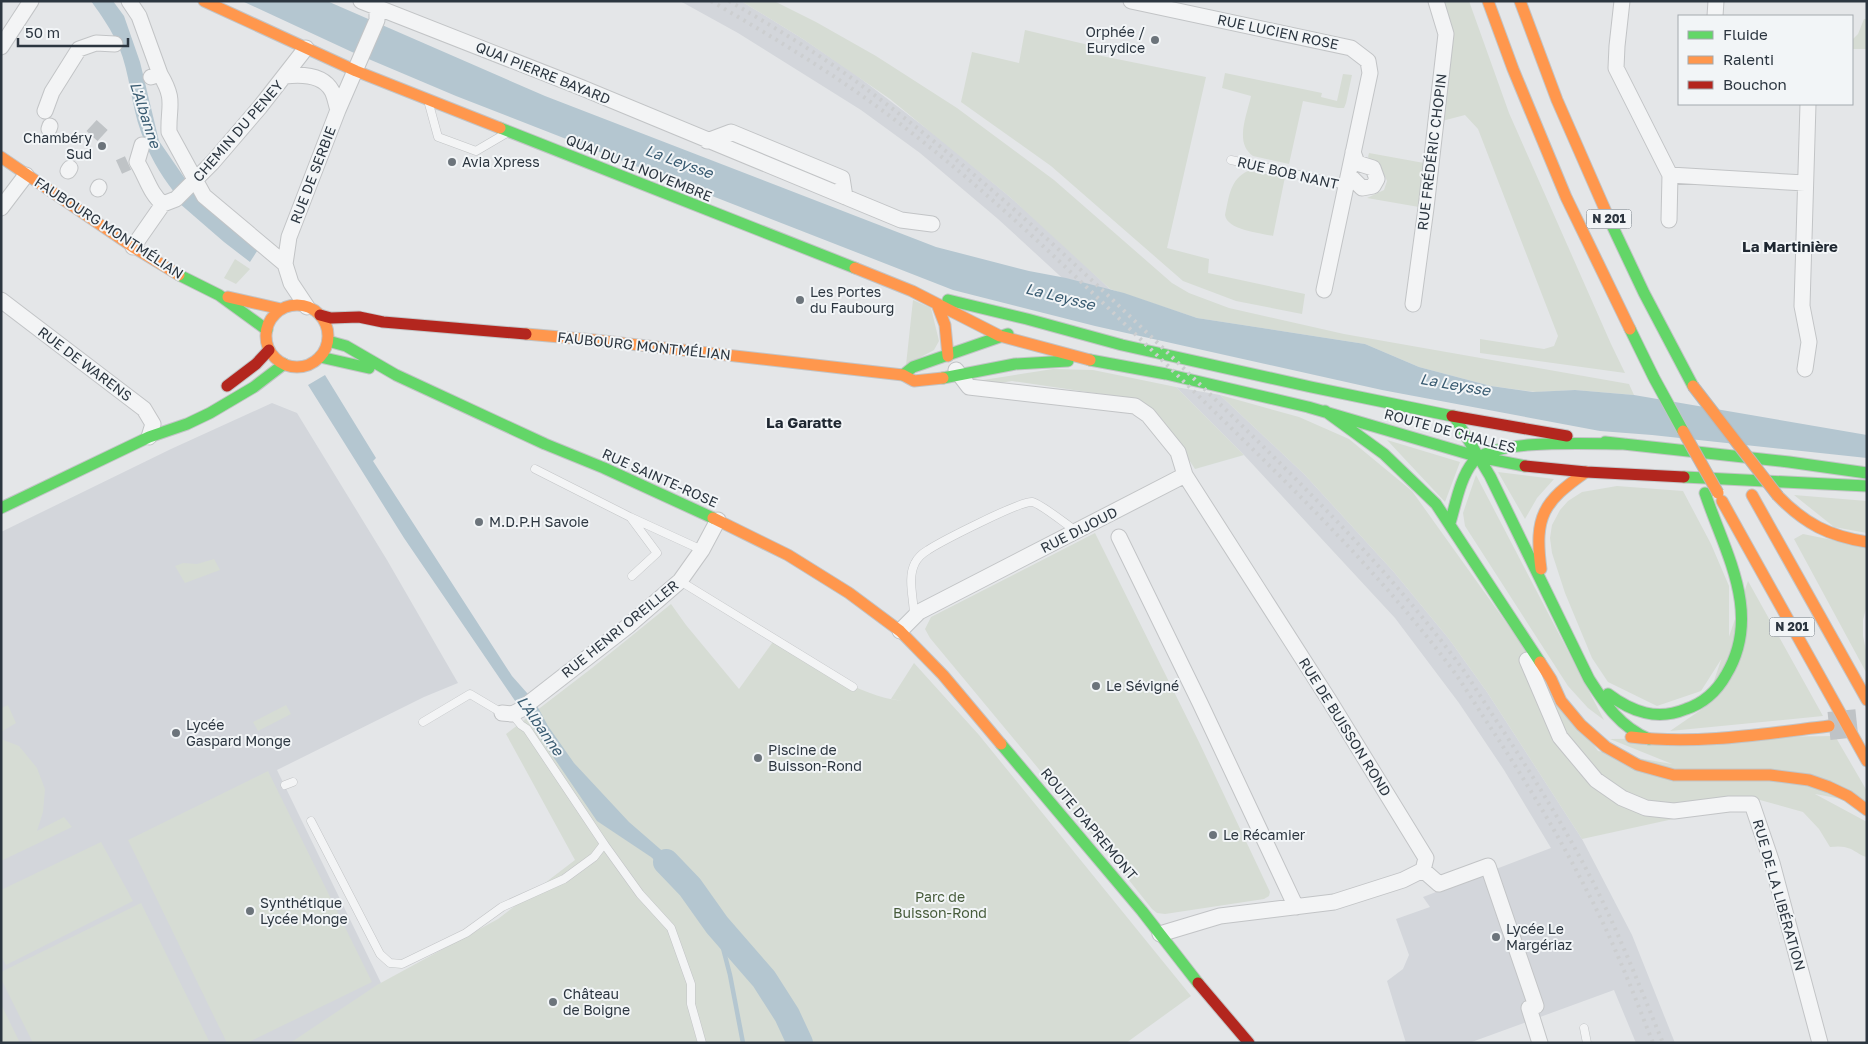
<svg xmlns="http://www.w3.org/2000/svg" width="1868" height="1044" viewBox="0 0 1868 1044" font-family="'Golos Text',sans-serif">
  <rect width="100%" height="100%" fill="#e4e6e8"/>
  <path fill="#d3d6db" d="M 680,1 L 741,1 L 803,39 L 852,72 L 939,138 L 1010,197 L 1061,242 L 1119,298 L 1071,286 L 998,219 L 920,153 L 861,110 L 738,33 Z
    M 1176,387 L 1220,395 L 1304,474 L 1393,571 L 1449,639 L 1487,692 L 1582,839 L 1632,935 L 1675,1043 L 1636,1043 L 1614,990 L 1469,1043 L 1406,1043 L 1387,981 L 1403,969 L 1409,955 L 1396,919 L 1430,907 L 1423,897 L 1551,848 L 1504,770 L 1459,703 L 1395,618 L 1244,455 Z
    M 272,403 L 297,413 L 387,560 L 458,683 L 424,697 L 277,770 L 381,983 L 357,1017 L 345,1043 L 1,1043 L 1,532 L 171,449 Z"/>
  <path fill="#d6dcd4" d="M 741,1 L 774,1 L 816,22 L 876,56 L 957,108 L 1054,180 L 1172,283 L 1189,293 L 1229,308 L 1344,334 L 1629,384 L 1634,395 L 1575,390 L 1536,392 L 1491,386 L 1419,367 L 1365,344 L 1197,318 L 1110,289 L 1010,197 L 890,99 L 803,39 Z
    M 1443,1 L 1469,1 L 1509,113 L 1611,344 L 1625,373 L 1480,353 L 1480,339 L 1544,349 L 1554,346 L 1558,336 L 1478,129 L 1465,115 L 1442,121 Z
    M 1864,19 L 1867,19 L 1867,49 L 1852,49 L 1852,40 L 1858,34 Z
    M 1025,30 L 1093,46 L 1092,54 L 1206,77 L 1167,248 L 1209,259 L 1208,273 L 1305,294 L 1302,314 L 1236,301 L 1183,281 L 1051,166 L 961,102 L 972,52 L 1019,63 Z
    M 1225,73 L 1322,93 L 1321,97 L 1337,101 L 1343,74 L 1352,75 L 1346,103 L 1344,108 L 1338,108 L 1303,101 L 1289,164 L 1253,156 C 1234,143 1247,115 1251,96 L 1222,88 Z
    M 1369,153 L 1424,163 L 1419,207 L 1367,198 L 1384,190 L 1387,181 L 1382,170 L 1368,157 Z
    M 1248,171 L 1285,177 L 1273,236 C 1260,233 1227,230 1225,215 C 1229,197 1230,179 1248,171 Z
    M 235,259 L 250,269 L 236,284 L 224,278 Z
    M 913,300 L 931,308 L 939,341 L 934,350 L 906,365 Z
    M 1053,369 L 1093,370 L 1176,387 L 1244,455 L 1195,469 L 1173,436 L 1135,399 L 1012,381 L 994,384 L 977,381 Z
    M 1220,395 L 1299,417 L 1349,439 L 1412,491 L 1598,751 L 1802,787 L 1867,822 L 1867,857 C 1861,856 1857,852 1851,849 C 1844,846 1838,846 1830,847 L 1819,829 L 1803,812 L 1760,800 L 1582,839 L 1487,692 L 1449,639 L 1393,571 L 1304,474 Z
    M 1387,440 L 1460,462 L 1445,502 Z
    M 1498,472 L 1554,479 L 1537,498 L 1525,519 Z
    M 1476,475 L 1604,720 L 1588,708 L 1568,686 L 1465,526 L 1463,513 Z
    M 1617,486 L 1683,491 L 1711,544 L 1729,586 L 1729,647 L 1701,691 L 1657,706 L 1608,682 L 1592,658 L 1565,593 L 1552,553 L 1550,538 L 1552,525 L 1560,510 L 1568,501 L 1582,492 Z
    M 1794,495 L 1867,501 L 1867,533 L 1834,527 Z
    M 1095,533 L 1199,742 L 1270,892 L 1269,896 L 1264,899 L 1165,914 L 1157,913 L 1152,909 L 1077,815 L 930,638 L 925,629 L 931,617 Z
    M 1803,534 L 1867,547 L 1867,605 L 1863,620 L 1863,636 L 1867,655 L 1867,674 L 1794,539 Z
    M 214,559 L 220,570 L 185,583 L 175,566 L 183,563 L 197,564 Z
    M 1748,581 L 1823,716 L 1670,731 L 1705,707 Z
    M 671,604 L 686,625 L 739,689 L 775,639 C 814,663 856,696 903,701 L 891,699 L 914,663 L 979,735 L 1191,996 L 1126,1043 L 290,1043 L 377,985 L 498,919 L 575,860 L 506,734 L 592,668 Z
    M 8,705 L 16,723 L 1,732 L 1,708 Z
    M 286,705 L 291,714 L 258,731 L 253,722 Z
    M 1835,736 L 1867,791 L 1867,804 L 1682,768 L 1610,739 Z
    M 1,739 L 19,746 L 37,768 L 45,789 L 43,812 L 37,831 L 64,817 L 72,827 L 1,861 Z
    M 268,771 L 372,982 L 247,1043 L 227,1043 L 128,840 Z
    M 101,842 L 133,901 L 6,965 L 1,956 L 1,890 Z
    M 141,903 L 210,1043 L 33,1043 L 1,979 L 1,972 Z
    M 1,1004 L 20,1043 L 1,1043 Z"/>
  <path fill="#b4c6d0" d="M 91,1 L 113,1 L 124,16 L 140,62 L 159,141 L 188,183 L 174,192 C 160,174 148,153 141,132 C 131,104 130,74 119,47 C 112,31 102,16 91,1 Z
    M 242,1 L 327,1 L 545,96 L 936,247 L 1029,271 L 1066,278 L 1124,293 L 1197,318 L 1365,344 L 1419,367 L 1491,386 L 1533,392 L 1575,390 L 1634,395 L 1867,435 L 1867,458 L 1652,435 L 1600,431 L 1382,390 L 1095,326 L 953,290 L 456,96 L 352,52 Z
    M 190,191 L 220,216 L 261,245 L 250,262 L 224,242 L 179,203 Z
    M 325,375 L 376,458 L 373,461 L 512,676 L 535,702 L 548,726 L 574,763 L 629,822 L 667,855 L 691,884 L 690,887 L 682,885 L 651,857 L 597,821 L 404,538 L 308,385 Z"/>
  <g fill="none" stroke-linecap="round" stroke-linejoin="round">
    <path stroke="#b4c6d0" stroke-width="4.5" d="M 717,925 L 730,975 L 743,1043"/>
    <path stroke="#b4c6d0" stroke-width="26" d="M 666,862 L 690,887 L 717,925 L 764,979 L 787,1015 L 800,1043"/>
    <path stroke="#bfc3c6" stroke-width="15" stroke-dasharray="15 8" stroke-linecap="butt" d="M 92,136 L 104,123
      M 119,167 L 128,163"/>
    <path stroke="#bfc3c6" stroke-width="28" stroke-dasharray="28 14" stroke-linecap="butt" d="M 1829,726 L 1867,722"/>
    <defs>
      <path id="lane" d="M 429,104 L 438,137 L 476,151 L 505,134
        M 1231,160 L 1346,185
        M 535,469 L 630,517 L 702,550
        M 631,518 L 657,553 L 632,576
        M 680,581 L 853,687
        M 914,616 C 914,599 907,578 915,563 C 918,557 923,553 928,550 C 942,541 1020,501 1032,502 C 1040,503 1067,525 1076,531
        M 512,714 L 521,725 L 527,729 L 604,844 L 640,894 L 671,928 L 691,984 L 691,1004 L 702,1043
        M 423,722 L 470,694 L 502,713
        M 285,785 L 293,782
        M 311,821 L 380,954 L 390,963 L 402,964 L 466,933 L 502,907 L 564,879 L 594,857 L 604,844
        M 1584,1028 L 1587,1043"/>
      <path id="street" d="M 129,1 L 139,16 L 160,74
        M 361,1 L 580,87 L 901,220 L 932,224
        M 1131,1 L 1351,48 L 1368,61 L 1370,73 L 1324,290
        M 1622,1 L 1617,46 L 1616,68 L 1670,175 L 1805,183
        M 1715,16 L 1716,1
        M 1,47 L 31,1
        M 285,76 C 302,74 323,74 332,91 C 335,97 336,104 338,110
        M 151,77 L 160,74 C 176,101 168,105 169,132 L 204,196 L 285,264
        M 45,111 L 52,92 L 79,49 L 96,43 L 115,44
        M 49,129 L 50,126
        M 707,141 L 731,132 L 842,178 L 845,197
        M 142,145 L 137,162 C 146,176 150,194 163,204 L 176,199 L 212,163 L 260,107 L 306,48
        M 68,171 L 70,168
        M 1349,175 L 1362,188 L 1373,186 L 1377,179 L 1373,168 L 1357,163 L 1353,152
        M 98,189 L 99,187
        M 1,208 L 26,175
        M 1669,220 L 1670,175
        M 133,247 L 163,204
        M 1,300 L 144,409 L 153,424 L 149,437
        M 1413,304 L 1426,208 L 1446,34 L 1436,1
        M 307,307 L 291,283 L 285,264 L 289,237 L 338,110 L 377,20 L 377,8
        M 1805,369 L 1809,342 L 1802,306 L 1808,104
        M 956,370 L 969,387 L 1135,406 L 1148,415 L 1178,452 L 1185,475 L 1329,700 L 1426,858 L 1423,870 L 1403,880 L 1334,902 L 1220,916 L 1160,934
        M 1119,537 L 1200,703 L 1296,907
        M 900,631 L 919,612 L 1185,475
        M 1527,660 L 1560,737 L 1596,780 L 1622,798 L 1646,808 L 1674,811 L 1729,804 L 1752,804 L 1772,863 L 1820,1043
        M 502,713 L 512,714 L 520,710 L 628,626 L 680,581 L 702,550 L 718,520
        M 1423,870 L 1439,884 L 1488,866 L 1536,1006 L 1529,1008 L 1540,1043"/>
      <path id="fast" d="M 500,128 L 855,268
        M 1610,221 L 1644,293 L 1693,386
        M 179,275 L 219,295 L 267,330
        M 948,300 L 1027,319 L 1122,345 L 1311,387 L 1452,416
        M 1630,329 L 1654,378 L 1683,431
        M 328,341 L 346,346 L 396,375 L 545,444 L 604,468 L 713,518
        M 320,357 L 369,368
        M 1090,360 L 1166,374 L 1308,407 L 1479,457 L 1525,466
        M 903,375 L 913,367 L 1008,334
        M 943,378 L 1015,364 L 1068,361
        M 1325,411 L 1384,454 L 1436,504 L 1540,662
        M 1454,416 L 1490,476 L 1589,679 C 1605,704 1620,727 1649,739
        M 1605,442 L 1789,462 L 1867,473
        M 1684,477 L 1867,486
        M 1,508 L 149,437 L 187,424 L 210,413 L 254,387 L 284,364
        M 1450,523 C 1456,503 1460,478 1473,462 C 1494,438 1592,444 1624,444
        M 1608,694 C 1632,712 1657,721 1686,709 C 1704,703 1717,691 1726,675 C 1763,614 1725,553 1705,493
        M 1001,744 L 1142,911 L 1198,983"/>
      <path id="slow" d="M 204,1 L 356,71 L 500,128
        M 1488,1 L 1513,69 L 1566,197 L 1630,329
        M 1520,1 L 1557,100 L 1610,221
        M 1,157 L 133,247 L 179,275
        M 855,268 L 912,291 L 1000,336 L 1090,360
        M 228,297 L 281,309
        M 937,304 L 945,325 L 948,356
        M266 336a31 31 0 1 1 62 0a31 31 0 1 1-62 0Z
        M 526,334 L 594,340 L 903,375 L 914,381 L 943,378
        M 1752,495 L 1867,700
        M 1778,496 C 1805,524 1829,536 1867,542
        M 1722,501 L 1867,761
        M 713,518 L 788,555 L 849,593 L 900,631 L 943,675 L 1001,744
        M 1541,569 C 1534,516 1543,502 1586,472
        M 1540,662 L 1551,679 L 1561,701 L 1581,725 L 1606,747 L 1638,765 L 1674,775 L 1770,775 L 1809,780 L 1829,787 L 1848,796 L 1867,810
        M 1631,737 C 1698,745 1763,734 1829,726"/>
      <path id="jam" d="M 320,315 L 331,318 L 359,317 L 383,322 L 526,334
        M 227,386 L 256,364 L 269,350
        M 1452,416 L 1567,436
        M 1525,466 L 1586,472 L 1684,477
        M 1198,983 L 1249,1043"/>
    </defs>
    <use href="#lane" stroke="#c2c4c6" stroke-width="9"/>
    <use href="#street" stroke="#c2c4c6" stroke-width="17"/>
    <use href="#fast" stroke="#c2c4c6" stroke-width="13"/>
    <use href="#slow" stroke="#c2c4c6" stroke-width="13"/>
    <use href="#jam" stroke="#c2c4c6" stroke-width="13"/>
    <use href="#lane" stroke="#f3f4f5" stroke-width="8"/>
    <use href="#street" stroke="#f3f4f5" stroke-width="15"/>
    <use href="#fast" stroke="#63d668" stroke-width="11"/>
    <use href="#slow" stroke="#ff974d" stroke-width="11"/>
    <use href="#jam" stroke="#b3261e" stroke-width="11"/>
    <path stroke="#ccced0" stroke-width="4" stroke-dasharray="2.5 5" stroke-linecap="butt" d="M 711,1 C 759,29 806,57 851,88 C 965,167 1065,266 1164,362 C 1263,460 1365,554 1449,665 C 1462,682 1473,701 1485,719 C 1522,775 1557,832 1587,891 C 1613,940 1633,992 1653,1043
      M 729,1 C 774,27 819,54 861,85 C 971,166 1070,258 1168,353 C 1268,452 1371,547 1456,660 C 1469,677 1480,696 1492,714 C 1530,771 1567,830 1598,892 C 1622,941 1642,992 1663,1043"/>
    <defs>
      <path id="slow-bridge" d="M 1693,386 L 1778,496
        M 1683,431 L 1718,493"/>
    </defs>
    <use href="#slow-bridge" stroke="#b6b9bc" stroke-width="13" stroke-linecap="butt"/>
    <use href="#slow-bridge" stroke="#ff974d" stroke-width="11"/>
  </g>
  <g fill="#6c747b" stroke="#f2f5f7" stroke-width="2">
    <circle cx="1155" cy="40" r="5"/>
    <circle cx="102" cy="146" r="5"/>
    <circle cx="452" cy="162" r="5"/>
    <circle cx="800" cy="300" r="5"/>
    <circle cx="479" cy="522" r="5"/>
    <circle cx="1096" cy="686" r="5"/>
    <circle cx="176" cy="733" r="5"/>
    <circle cx="758" cy="758" r="5"/>
    <circle cx="1213" cy="835" r="5"/>
    <circle cx="250" cy="911" r="5"/>
    <circle cx="1496" cy="937" r="5"/>
    <circle cx="553" cy="1002" r="5"/>
  </g>
  <g text-anchor="middle" stroke-width="4" stroke-linejoin="round" paint-order="stroke">
    <g fill="#f2f5f7" stroke="#676f77" stroke-width="1">
      <rect x="1586.5" y="209.5" width="45" height="19" rx="4"/>
      <rect x="1769.5" y="617.5" width="45" height="19" rx="4"/>
    </g>
    <g font-size="12" font-weight="bold" fill="#2c3640">
      <text x="1609" y="223">N 201</text>
      <text x="1792" y="631">N 201</text>
    </g>
    <g font-size="14" fill="#2c3640" stroke="#f2f5f7" text-anchor="start">
      <text x="1145" y="37" text-anchor="end">Orphée /<tspan x="1145" dy="16">Eurydice</tspan></text>
      <text x="92" y="143" text-anchor="end">Chambéry<tspan x="92" dy="16">Sud</tspan></text>
      <text x="462" y="167">Avia Xpress</text>
      <text x="810" y="297">Les Portes<tspan x="810" dy="16">du Faubourg</tspan></text>
      <text x="489" y="527">M.D.P.H Savoie</text>
      <text x="1106" y="691">Le Sévigné</text>
      <text x="186" y="730">Lycée<tspan x="186" dy="16">Gaspard Monge</tspan></text>
      <text x="768" y="755">Piscine de<tspan x="768" dy="16">Buisson-Rond</tspan></text>
      <text x="1223" y="840">Le Récamier</text>
      <text x="260" y="908">Synthétique<tspan x="260" dy="16">Lycée Monge</tspan></text>
      <text x="1506" y="934">Lycée Le<tspan x="1506" dy="16">Margériaz</tspan></text>
      <text x="563" y="999">Château<tspan x="563" dy="16">de Boigne</tspan></text>
    </g>
    <g font-size="14" fill="#2c3640" stroke="#f2f5f7">
      <text transform="translate(1278 32) rotate(12)" y="5">RUE LUCIEN ROSE</text>
      <text transform="translate(543 73) rotate(22)" y="5">QUAI PIERRE BAYARD</text>
      <text transform="translate(238 131) rotate(-49)" y="5">CHEMIN DU PENEY</text>
      <text transform="translate(1432 152) rotate(-83)" y="5">RUE FRÉDÉRIC CHOPIN</text>
      <text transform="translate(639 168) rotate(22)" y="5">QUAI DU 11 NOVEMBRE</text>
      <text transform="translate(1288 173) rotate(13)" y="5">RUE BOB NANT</text>
      <text transform="translate(313 175) rotate(-69)" y="5">RUE DE SERBIE</text>
      <text transform="translate(109 228) rotate(33)" y="5">FAUBOURG MONTMÉLIAN</text>
      <text transform="translate(644 346) rotate(6)" y="5">FAUBOURG MONTMÉLIAN</text>
      <text transform="translate(85 364) rotate(37)" y="5">RUE DE WARENS</text>
      <text transform="translate(1450 431) rotate(15)" y="5">ROUTE DE CHALLES</text>
      <text transform="translate(660 478) rotate(24)" y="5">RUE SAINTE-ROSE</text>
      <text transform="translate(1079 530) rotate(-27)" y="5">RUE DIJOUD</text>
      <text transform="translate(620 629) rotate(-39)" y="5">RUE HENRI OREILLER</text>
      <text transform="translate(1345 727) rotate(58)" y="5">RUE DE BUISSON ROND</text>
      <text transform="translate(1089 824) rotate(50)" y="5">ROUTE D'APREMONT</text>
      <text transform="translate(1779 895) rotate(74)" y="5">RUE DE LA LIBÉRATION</text>
    </g>
    <g font-size="14" fill="#465b3a" stroke="#f2f5f7">
      <text x="940" y="902">Parc de<tspan x="940" dy="16">Buisson-Rond</tspan></text>
    </g>
    <g font-size="15" font-style="italic" fill="#395b71" stroke="#f2f5f7">
      <text transform="translate(145 115) rotate(72)" y="5">L'Albanne</text>
      <text transform="translate(679 162) rotate(20)" y="5">La Leysse</text>
      <text transform="translate(1060 297) rotate(14)" y="5">La Leysse</text>
      <text transform="translate(1455 385) rotate(10)" y="5">La Leysse</text>
      <text transform="translate(540 726) rotate(55)" y="5">L'Albanne</text>
    </g>
    <g font-size="15" font-weight="bold" fill="#1e2731" stroke="#f2f5f7">
      <text x="1790" y="252">La Martinière</text>
      <text x="804" y="428">La Garatte</text>
    </g>
  </g>
  <rect width="1868" height="1044" fill="none" stroke="#2c3640" stroke-width="5"/>
  <rect x="1678" y="15" width="175" height="90" fill="#f2f5f7" stroke="#a3a9ae"/>
  <rect x="1688" y="31" width="25" height="8" fill="#63d668" stroke="#a3a9ae"/>
  <text x="1723" y="40" font-size="15" fill="#2c3640">Fluide</text>
  <rect x="1688" y="56" width="25" height="8" fill="#ff974d" stroke="#a3a9ae"/>
  <text x="1723" y="65" font-size="15" fill="#2c3640">Ralenti</text>
  <rect x="1688" y="81" width="25" height="8" fill="#b3261e" stroke="#a3a9ae"/>
  <text x="1723" y="90" font-size="15" fill="#2c3640">Bouchon</text>
  <path d="M18 38v8h110v-8" fill="none" stroke="#2c3640" stroke-width="2.5"/>
  <text x="25" y="38" font-size="15" fill="#2c3640" stroke="#f2f5f7" stroke-width="4" paint-order="stroke">50 m</text>
</svg>
